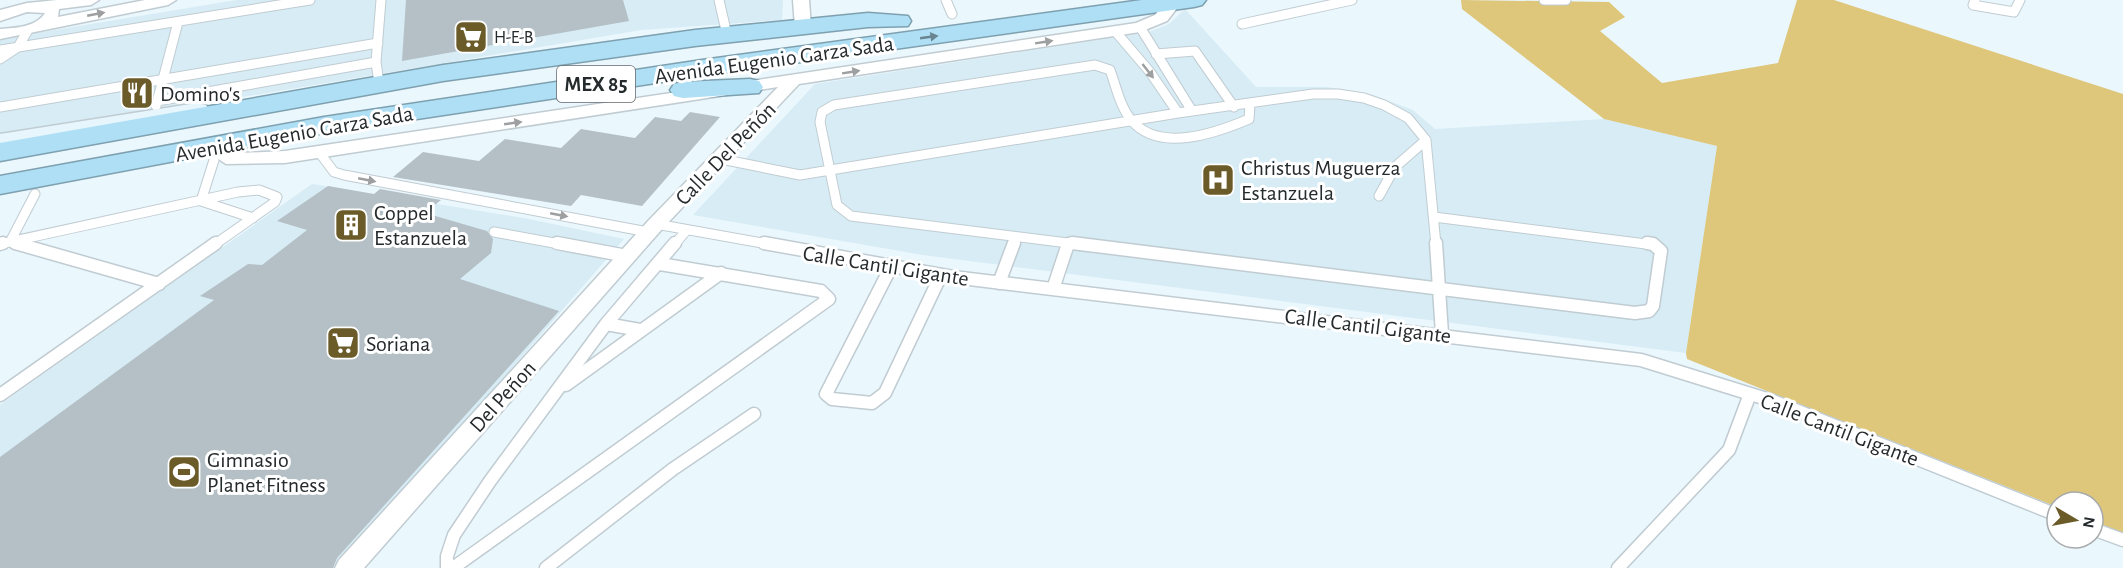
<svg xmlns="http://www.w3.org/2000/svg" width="2123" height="568" viewBox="0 0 2123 568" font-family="'Alegreya Sans',sans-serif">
  <rect width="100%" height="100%" fill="#eaf7fd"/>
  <path fill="#d7ecf5" d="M 237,0 L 783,0 L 782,20 L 641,30 L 0,138 L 0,39 Z
    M 1185,9 L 1256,87 L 1327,87 L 1373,95 L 1413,110 L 1435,129 L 1604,119 L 1717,146 L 1686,353 L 923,255 L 693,215 L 815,84 L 1149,32 L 1169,24 Z
    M 312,184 L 524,218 L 624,239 L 338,568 L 0,568 L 0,405 Z"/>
  <path fill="#dec67a" d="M 1461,0 L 1609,2 L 1625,17 L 1600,31 L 1662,83 L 1778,63 L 1797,0 L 1834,0 L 2123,94 L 2123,533 L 2093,521 L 2093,502 L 2057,502 L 2057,507 L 1687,359 L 1686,353 L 1717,146 L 1604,119 L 1462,9 Z"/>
  <path fill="#b4c0c5" d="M 406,0 L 623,0 L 629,21 L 402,61 Z
    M 690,112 L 720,117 L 642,206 L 581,195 L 571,206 L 393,177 L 423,152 L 479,161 L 505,139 L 561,148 L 581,129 L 635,138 L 655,117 L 681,121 Z
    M 328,186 L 374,194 L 380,189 L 441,200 L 425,213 L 487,231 L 493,239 L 491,253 L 460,279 L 559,311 L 337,558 L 333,568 L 0,568 L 0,457 L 214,300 L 200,296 L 248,264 L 262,265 L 307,230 L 277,221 Z"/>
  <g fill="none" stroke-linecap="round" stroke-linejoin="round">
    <defs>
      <path id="lane-far1" d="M 719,0 L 727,35
        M 946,0 L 952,14
        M 1544,0 L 1566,0
        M 1975,0 L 1973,5 L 2014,12 L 2020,0
        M 1242,24 L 1352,0
        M 1140,27 L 1192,111
        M 1115,31 L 1150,72 L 1178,113
        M 0,50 L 310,0
        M 1156,54 L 1195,51 L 1234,107
        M 0,59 L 18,47 L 28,30
        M 379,83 L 376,62 L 381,0
        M 157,101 L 376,62
        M 156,106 L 178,22
        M 0,107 L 378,43
        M 319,152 L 334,172 L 344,175 L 648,232
        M 721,159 L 800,175 L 1178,113 L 1313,94 L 1338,94 L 1364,98 L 1384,105 L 1408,118 L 1426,140 L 1436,245
        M 214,160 L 201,201 L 253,218
        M 1379,196 L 1395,167 L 1426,140
        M 1434,217 L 1654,245
        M 656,224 L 773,245
        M 494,232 L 565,245
        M 0,244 L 238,192 L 259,190 L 277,197 L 275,202 L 214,245
        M 20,245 L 10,242 L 35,194
        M 674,245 L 686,231
        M 1013,245 L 1016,238
        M 1084,245 L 851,216 L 837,205 L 820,122 L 822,112 L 834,105 L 1095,65 L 1110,70 C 1116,86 1120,107 1132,121 C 1160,153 1216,133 1249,119 L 1250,105"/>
      <path id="lane" d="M 15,243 L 159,284
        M 557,243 L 627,256
        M 764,243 L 953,277 L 1641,360 L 1773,401 L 2057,515
        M 1072,243 L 1635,313 L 1649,311 L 1653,306 L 1661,251 L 1653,244 L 1647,243
        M 1436,243 L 1442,334
        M 0,244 L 3,243
        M 891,267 L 826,394 L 832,399 L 872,403 L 885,393 L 941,275
        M 999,283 L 1014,243
        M 1053,289 L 1068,244
        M 606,324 L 640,330
        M 566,385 L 721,273
        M 0,395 L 216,243
        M 2093,529 L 2123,540
        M 447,568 L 447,556 L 454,535 L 490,481 L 606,324 L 675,243
        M 453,568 L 829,299 L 821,291 L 660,264
        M 546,568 L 673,469 L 754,414
        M 1618,568 L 1729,450 L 1750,394"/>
      <path id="street" d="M 57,0 L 99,0 L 91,5 L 59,9 L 58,17 L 145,0 L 176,0 L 168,5 L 0,39 L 0,29 C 16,28 36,27 45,13 L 27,12 L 0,21 L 0,10 L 27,3 Z
        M 793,0 L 809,0 L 811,27 L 809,30 L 797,30 L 795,27 Z
        M 1167,0 L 1179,0 L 1181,3 L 1167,21 L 1140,32 L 799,84 L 663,228 L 364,568 L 335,568 L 339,560 L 649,220 L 778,87 L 285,163 L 226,164 L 217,158 L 219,154 L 285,151 L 1136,23 L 1155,15 Z"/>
      <path id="secondary" d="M 197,103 L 206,105 L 209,110 L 206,115 L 0,150 L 0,134 Z"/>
      <path id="highway" d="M 1142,0 L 1206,0 L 1202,5 L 1194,7 L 702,76 L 324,133 L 0,194 L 0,176 L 324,117 L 702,60 Z
        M 868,13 L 908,16 L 911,21 L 908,26 L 868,27 L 695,46 L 443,81 L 0,161 L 0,143 L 443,65 L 695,30 Z
        M 750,79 L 759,81 L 763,87 L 759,93 L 683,98 L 674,96 L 670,90 L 674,84 L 683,82 Z"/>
    </defs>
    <use href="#lane-far1" stroke="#c0ccd2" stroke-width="11"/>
    <use href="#lane" stroke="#c0ccd2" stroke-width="15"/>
    <use href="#street" stroke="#c0ccd2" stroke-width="3"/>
    <use href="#secondary" stroke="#c0ccd2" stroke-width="3"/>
    <use href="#highway" stroke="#7ea0af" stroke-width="3"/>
    <use href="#lane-far1" stroke="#fff" stroke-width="9"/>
    <use href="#lane" stroke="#fff" stroke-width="12"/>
    <use href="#street" fill="#fff" fill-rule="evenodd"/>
    <use href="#secondary" fill="#e7f5fc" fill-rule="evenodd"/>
    <use href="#highway" fill="#aedff5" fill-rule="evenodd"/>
  </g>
  <defs><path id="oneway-solid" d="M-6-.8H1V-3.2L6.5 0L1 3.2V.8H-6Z" transform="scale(1.5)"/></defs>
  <g fill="#9d9fa0">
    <use href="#oneway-solid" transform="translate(96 14) rotate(-11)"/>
    <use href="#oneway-solid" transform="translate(1044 42) rotate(-9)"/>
    <use href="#oneway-solid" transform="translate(1148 71) rotate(52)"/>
    <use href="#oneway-solid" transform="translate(851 72) rotate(-9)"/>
    <use href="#oneway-solid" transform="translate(513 123) rotate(-8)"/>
    <use href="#oneway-solid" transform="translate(367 180) rotate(11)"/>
    <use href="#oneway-solid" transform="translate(559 215) rotate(11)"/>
  </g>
  <use fill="#6a8490" href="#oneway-solid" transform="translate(929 37) rotate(-8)"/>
  <defs>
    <symbol id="supermarket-square" viewBox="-11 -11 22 22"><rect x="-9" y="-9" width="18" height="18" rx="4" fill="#6b5b29" stroke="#fff"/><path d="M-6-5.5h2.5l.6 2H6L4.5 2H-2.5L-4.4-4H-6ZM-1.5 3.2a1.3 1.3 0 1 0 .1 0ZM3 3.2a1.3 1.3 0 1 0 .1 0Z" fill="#fff"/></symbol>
    <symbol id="restaurant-square" viewBox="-11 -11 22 22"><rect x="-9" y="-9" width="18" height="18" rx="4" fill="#6b5b29" stroke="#fff"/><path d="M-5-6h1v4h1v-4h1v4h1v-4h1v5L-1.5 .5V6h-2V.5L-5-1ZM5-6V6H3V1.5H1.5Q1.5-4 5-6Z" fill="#fff"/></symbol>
    <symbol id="hospital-square" viewBox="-11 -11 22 22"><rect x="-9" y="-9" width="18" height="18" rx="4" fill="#6b5b29" stroke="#fff"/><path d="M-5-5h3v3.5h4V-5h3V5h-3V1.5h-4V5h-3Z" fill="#fff"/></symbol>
    <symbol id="building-square" viewBox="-11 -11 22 22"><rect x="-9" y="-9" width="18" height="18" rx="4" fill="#6b5b29" stroke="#fff"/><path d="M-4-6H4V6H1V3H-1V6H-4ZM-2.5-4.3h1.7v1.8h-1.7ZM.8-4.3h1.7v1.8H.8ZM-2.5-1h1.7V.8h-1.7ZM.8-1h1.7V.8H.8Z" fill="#fff"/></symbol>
    <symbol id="stadium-square" viewBox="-11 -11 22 22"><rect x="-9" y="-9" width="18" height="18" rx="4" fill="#6b5b29" stroke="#fff"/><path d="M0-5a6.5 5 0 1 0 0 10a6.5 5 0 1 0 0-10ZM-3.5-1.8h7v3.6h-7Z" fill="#fff"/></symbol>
  </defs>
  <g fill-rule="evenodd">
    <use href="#supermarket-square" x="452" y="18" width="38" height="38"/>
    <use href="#restaurant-square" x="118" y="74" width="38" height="38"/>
    <use href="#hospital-square" x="1199" y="161" width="38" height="38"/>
    <use href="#building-square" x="332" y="206" width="38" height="38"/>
    <use href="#supermarket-square" x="324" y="324" width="38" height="38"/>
    <use href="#stadium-square" x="165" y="453" width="38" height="38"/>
  </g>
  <g text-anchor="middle" stroke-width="6" stroke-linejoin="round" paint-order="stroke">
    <g font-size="18" fill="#252a2c" stroke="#fff" text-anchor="start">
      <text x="494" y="43">H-E-B</text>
    </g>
    <rect fill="#fff" stroke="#666a6b" stroke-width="1.5" x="557" y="66" width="78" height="36" rx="4.5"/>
    <g font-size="21" font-weight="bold" fill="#252a2c">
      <text x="596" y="91">MEX 85</text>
    </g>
    <g font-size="22" fill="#252a2c" stroke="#fff">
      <text transform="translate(774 59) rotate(-8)" y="8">Avenida Eugenio Garza Sada</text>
      <text transform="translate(294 133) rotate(-10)" y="8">Avenida Eugenio Garza Sada</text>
      <text transform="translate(725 153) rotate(-46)" y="8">Calle Del Peñón</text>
      <text transform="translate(886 265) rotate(9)" y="8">Calle Cantil Gigante</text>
      <text transform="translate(1368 325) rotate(7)" y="8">Calle Cantil Gigante</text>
      <text transform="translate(502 396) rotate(-48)" y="8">Del Peñon</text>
      <text transform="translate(1840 429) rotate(21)" y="8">Calle Cantil Gigante</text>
    </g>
    <g font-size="22" fill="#252a2c" stroke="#fff" text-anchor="start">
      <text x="160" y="101">Domino's</text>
      <text x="1241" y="175">Christus Muguerza<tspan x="1241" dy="25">Estanzuela</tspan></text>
      <text x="374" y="220">Coppel<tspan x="374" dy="25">Estanzuela</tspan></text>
      <text x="366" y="351">Soriana</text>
      <text x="207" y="467">Gimnasio<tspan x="207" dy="25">Planet Fitness</tspan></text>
    </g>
  </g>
  <g transform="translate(2075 520) rotate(100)"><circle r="28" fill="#ffffff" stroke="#a8aaab" stroke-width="1.5"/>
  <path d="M0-4.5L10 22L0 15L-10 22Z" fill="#6b5b29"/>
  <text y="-9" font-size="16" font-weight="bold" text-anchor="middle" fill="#252a2c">N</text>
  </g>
</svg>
